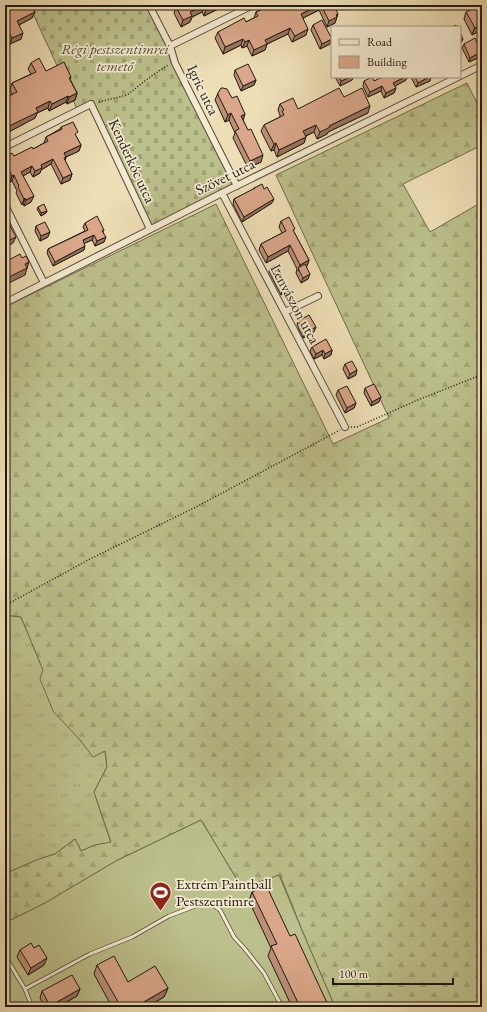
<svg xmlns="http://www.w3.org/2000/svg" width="487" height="1012" viewBox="0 0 487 1012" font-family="'EB Garamond',serif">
  <defs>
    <pattern id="grass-tufts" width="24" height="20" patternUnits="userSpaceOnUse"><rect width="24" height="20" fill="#bcc08c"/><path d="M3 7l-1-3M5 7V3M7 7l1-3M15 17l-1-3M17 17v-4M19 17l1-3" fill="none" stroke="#a1a478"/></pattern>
    <pattern id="forest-firs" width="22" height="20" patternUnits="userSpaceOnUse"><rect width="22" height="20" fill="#bcc08c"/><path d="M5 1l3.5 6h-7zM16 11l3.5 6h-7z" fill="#a1a478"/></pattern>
    <pattern id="cemetery-stones" width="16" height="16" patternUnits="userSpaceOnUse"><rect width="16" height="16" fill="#bcc08c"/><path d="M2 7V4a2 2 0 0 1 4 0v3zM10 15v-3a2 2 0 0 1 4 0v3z" fill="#a1a478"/></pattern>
  </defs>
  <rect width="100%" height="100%" fill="#eedeb6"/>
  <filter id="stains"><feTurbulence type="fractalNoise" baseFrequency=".005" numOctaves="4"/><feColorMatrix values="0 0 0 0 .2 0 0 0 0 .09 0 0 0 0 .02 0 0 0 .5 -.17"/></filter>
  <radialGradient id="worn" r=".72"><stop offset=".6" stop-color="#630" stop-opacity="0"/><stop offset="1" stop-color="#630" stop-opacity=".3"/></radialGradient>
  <path fill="url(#grass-tufts)" stroke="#6e6c4e" d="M 5,615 L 21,617 L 43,670 L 80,740 L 93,756 L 105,751 L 107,767 L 94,792 L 111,843 L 95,845 L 81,851 L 75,839 L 55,854 L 39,859 L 9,872 L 5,877 Z"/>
  <path fill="url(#forest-firs)" stroke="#6e6c4e" d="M 467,83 L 482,113 L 482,153 L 478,147 L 403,184 L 430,232 L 482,202 L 482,1007 L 335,1007 L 304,935 L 280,875 L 242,888 L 201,820 L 116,861 L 45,903 L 5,923 L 5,877 L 9,872 L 39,859 L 55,854 L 75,839 L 81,851 L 95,845 L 111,842 L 94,792 L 107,767 L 105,751 L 93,757 L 80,740 L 53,711 L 40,679 L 43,670 L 21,617 L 5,615 L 5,307 L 216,204 L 333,444 L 389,418 L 276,175 Z"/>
  <path fill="url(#cemetery-stones)" stroke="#6e6c4e" d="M 29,5 L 149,5 L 237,186 L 150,229 L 91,104 L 78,111 Z"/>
  <path fill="#bcc08c" stroke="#6e6c4e" d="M 201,820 L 242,888 L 279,875 L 304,935 L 335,1007 L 5,1007 L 5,923 L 45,903 L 116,861 Z"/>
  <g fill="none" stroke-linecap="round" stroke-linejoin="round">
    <defs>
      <path id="lane" d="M 5,956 L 25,989 L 90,954 L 132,937 L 169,916 L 198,905 L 211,904 L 220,910 L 234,937 L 245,949 L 264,973 L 282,1007
        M 25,989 L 32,1007"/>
      <path id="street" d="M 149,5 L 170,46 L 175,63 L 237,186
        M 170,46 L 253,5
        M 460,76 L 482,65
        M 5,147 L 91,104 L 150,229
        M 222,193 L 345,427
        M 5,205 L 44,283
        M 5,303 L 222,193 L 458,77
        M 285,312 L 318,296"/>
    </defs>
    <use href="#lane" stroke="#544a3a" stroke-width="4.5"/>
    <use href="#street" stroke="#544a3a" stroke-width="8"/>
    <path stroke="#211911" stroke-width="1.5" stroke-dasharray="1 2" stroke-linecap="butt" d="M 99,102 L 127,95 L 150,77 L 168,65
      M 476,377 L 482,389
      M 351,427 L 357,427 L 420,399 L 476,377 L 482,373
      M 5,606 L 17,599 L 88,560 L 198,506 L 340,430"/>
    <use href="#lane" stroke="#f4ead0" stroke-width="3"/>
    <use href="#street" stroke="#f4ead0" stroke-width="6"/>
  </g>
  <path fill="#bb9077" stroke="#211911" d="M 226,5 L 204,16 L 202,12 L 192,17 L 190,22 L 181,27 L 174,13 L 176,7 Z
    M 272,5 L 334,5 L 337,17 L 335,23 L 327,27 L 319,10 L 303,18 L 306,35 L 292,42 L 288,34 L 267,44 L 265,50 L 252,56 L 247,46 L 242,48 L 241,45 L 223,54 L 215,38 L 218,32 L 246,22 L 254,18 L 256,12 Z
    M 5,7 L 35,12 L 32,18 L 19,25 L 21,39 L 10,44 L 5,35 Z
    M 482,10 L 472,35 L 464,19 L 466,12 L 480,11 Z
    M 313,25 L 330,44 L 320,49 L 311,30 Z
    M 464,44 L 480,57 L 469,62 L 462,48 Z
    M 31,63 L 46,71 L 71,77 L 70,79 L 77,93 L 75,100 L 67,104 L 66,102 L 49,111 L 48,108 L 37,113 L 35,118 L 5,134 L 5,98 L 12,94 L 10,90 L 12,83 L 31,74 L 28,69 Z
    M 235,70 L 256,80 L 254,85 L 241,91 L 234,75 Z
    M 335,77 L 353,77 L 352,80 L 340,86 Z
    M 411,77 L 431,77 L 430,81 L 416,87 Z
    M 406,80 L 395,86 L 396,88 L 394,93 L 384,98 L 381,91 L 368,97 L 363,86 L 364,81 Z
    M 218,93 L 243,120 L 261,162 L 248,168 L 233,138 L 235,133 L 229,120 L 225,122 L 216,102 L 215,100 Z
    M 344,97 L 368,113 L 328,132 L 327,134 L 317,139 L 314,132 L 306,136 L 304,143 L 277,157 L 274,150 L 271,151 L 261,131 L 264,125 L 280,117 L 280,115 L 278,110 L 280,104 L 298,109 Z
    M 61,127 L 76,136 L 81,145 L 79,151 L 66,157 L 65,161 L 72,174 L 70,180 L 61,184 L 51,164 L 41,170 L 40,173 L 33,177 L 30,172 L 23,176 L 31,202 L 24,206 L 23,204 L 22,205 L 16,193 L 17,191 L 12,181 L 10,182 L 5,172 L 5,157 L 14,156 L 33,149 L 44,143 L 46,137 L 60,129 Z
    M 254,188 L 272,203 L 242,222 L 233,204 L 234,199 L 254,189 Z
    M 38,207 L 47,211 L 46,213 L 41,216 L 37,209 Z
    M 281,221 L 294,232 L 309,260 L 307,266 L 306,267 L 308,279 L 301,283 L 296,273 L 297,269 L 288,251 L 266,263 L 259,250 L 261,244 L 282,233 L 279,227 Z
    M 85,223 L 104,230 L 103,232 L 104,242 L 95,246 L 92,240 L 84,243 L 84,250 L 53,266 L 47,253 L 48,249 L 85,231 L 83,227 Z
    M 36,226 L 48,237 L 40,241 L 35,231 Z
    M 270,268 L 288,287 L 286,292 L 281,295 L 269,272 Z
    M 298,321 L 314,332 L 303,338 L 297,325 Z
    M 312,347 L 332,350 L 331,355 L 324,359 L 322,355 L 314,359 L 310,351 Z
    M 345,364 L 356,375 L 348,379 L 343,369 Z
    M 365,388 L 379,402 L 371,406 L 364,393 Z
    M 338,390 L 356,403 L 354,408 L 345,413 L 336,395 Z
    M 252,892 L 329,1007 L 292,1007 L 268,956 L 271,948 L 249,901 Z
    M 34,948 L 44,965 L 28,975 L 17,957 L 20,950 Z
    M 97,965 L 128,982 L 168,988 L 164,997 L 147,1007 L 112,1007 L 94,974 Z
    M 80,989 L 77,996 L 58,1007 L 45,1007 L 40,998 L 42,991 Z"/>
  <path fill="#997561" stroke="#211911" d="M 204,5 L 202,12 L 192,17 L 190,22 L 181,27 L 183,20 L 190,12 Z
    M 215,5 L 226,5 L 204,16 L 206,9 Z
    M 319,5 L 321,5 L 319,10 L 299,20 L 301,14 Z
    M 35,12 L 32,18 L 15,27 L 17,21 Z
    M 338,14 L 335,23 L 327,27 L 329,21 Z
    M 482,24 L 482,30 L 472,35 L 475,28 Z
    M 290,28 L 288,34 L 267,44 L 265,50 L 252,56 L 254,50 L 265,40 Z
    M 308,29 L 306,35 L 292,42 L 295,36 Z
    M 23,33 L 21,39 L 10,44 L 12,38 Z
    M 243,39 L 241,45 L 223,54 L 225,47 Z
    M 332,39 L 330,44 L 320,49 L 322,44 Z
    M 463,39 L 461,43 L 460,44 L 460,40 Z
    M 249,40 L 247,46 L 242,48 L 245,42 Z
    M 481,52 L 480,57 L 469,62 L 470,58 Z
    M 350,77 L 353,77 L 352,80 L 340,86 L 341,81 Z
    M 405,77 L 408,77 L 406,80 L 392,88 L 393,83 Z
    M 429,77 L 431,77 L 430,81 L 416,87 L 418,83 Z
    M 256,80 L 254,85 L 241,91 L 243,86 Z
    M 382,86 L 381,91 L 368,97 L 370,92 Z
    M 396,88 L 394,93 L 384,98 L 386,93 Z
    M 77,93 L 75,100 L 67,104 L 69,97 Z
    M 68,96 L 66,102 L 49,111 L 52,104 Z
    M 50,101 L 48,108 L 37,113 L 35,118 L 5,134 L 5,128 L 36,108 Z
    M 370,106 L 368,113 L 328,132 L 327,134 L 317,139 L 320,132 L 329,126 Z
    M 231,113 L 229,120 L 225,122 L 228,115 Z
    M 245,114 L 243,121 L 241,116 Z
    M 316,125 L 314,132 L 301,138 L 303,131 Z
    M 306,137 L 304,143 L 277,157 L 279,150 Z
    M 276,143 L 274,150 L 271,151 L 274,144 Z
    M 81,145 L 79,151 L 66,157 L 64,163 L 62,164 L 64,153 Z
    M 263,155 L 261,162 L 248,168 L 250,161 Z
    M 53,159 L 51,164 L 41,170 L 40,173 L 33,177 L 35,171 L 41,165 Z
    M 32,166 L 30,172 L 19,178 L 21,172 Z
    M 72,174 L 70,180 L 61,184 L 63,178 Z
    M 14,175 L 12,181 L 10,182 L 12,176 Z
    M 34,196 L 31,202 L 24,206 L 26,200 Z
    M 25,198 L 23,204 L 22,205 L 24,199 Z
    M 274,199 L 272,203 L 242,222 L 244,217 Z
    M 47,211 L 46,213 L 41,216 L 41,213 Z
    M 50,232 L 48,237 L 40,241 L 41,236 Z
    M 94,235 L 92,240 L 81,245 L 83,240 Z
    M 16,237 L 13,243 L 5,248 L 5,242 Z
    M 106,237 L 104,242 L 95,246 L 97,241 Z
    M 290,245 L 288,251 L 266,263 L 268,257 Z
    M 85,246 L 84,250 L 53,266 L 55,262 Z
    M 309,260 L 307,266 L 298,271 L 300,265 Z
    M 29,262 L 25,275 L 5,285 L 5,279 L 25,264 Z
    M 310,274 L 308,279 L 301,283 L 303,278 Z
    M 288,287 L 286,292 L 281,295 L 282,290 Z
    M 316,327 L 314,332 L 303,338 L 305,333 Z
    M 323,350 L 322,355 L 314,359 L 316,354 Z
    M 332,350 L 331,355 L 324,359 L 325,354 Z
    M 357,370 L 356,375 L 348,379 L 350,374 Z
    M 381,397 L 379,402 L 371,406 L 372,402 Z
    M 356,403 L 354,408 L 345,413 L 347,408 Z
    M 47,958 L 44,965 L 28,975 L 31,968 Z
    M 168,988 L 164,997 L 147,1007 L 135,1007 Z
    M 80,989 L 77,996 L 58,1007 L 50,1007 L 50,1006 Z"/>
  <path fill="#daa78a" stroke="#211911" d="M 9,5 L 31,5 L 35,12 L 17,21 L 23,33 L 12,38 L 5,25 L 5,7 Z
    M 180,5 L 215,5 L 206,9 L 204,5 L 190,12 L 192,16 L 183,20 L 176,7 Z
    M 272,5 L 319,5 L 301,14 L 308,29 L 295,36 L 290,28 L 265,40 L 267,44 L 254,50 L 249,40 L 245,42 L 243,39 L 225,47 L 218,32 L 244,18 L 246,22 L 258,16 L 256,12 Z
    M 321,5 L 334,5 L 338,14 L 336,15 L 337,17 L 329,21 Z
    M 478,6 L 480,11 L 482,10 L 482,24 L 475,28 L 466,12 Z
    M 322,20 L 332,39 L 322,44 L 313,25 Z
    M 456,25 L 457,27 L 452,27 Z
    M 460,32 L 463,39 L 460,40 Z
    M 475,38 L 481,52 L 470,58 L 464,44 Z
    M 39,58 L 46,71 L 64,62 L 71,77 L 69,78 L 77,93 L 69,97 L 68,96 L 52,104 L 50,101 L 36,108 L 38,112 L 5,128 L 5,103 L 7,102 L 5,98 L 17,92 L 12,83 L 36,72 L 31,63 Z
    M 248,64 L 256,80 L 243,86 L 235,70 Z
    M 339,77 L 350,77 L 341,81 Z
    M 372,77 L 374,81 L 382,77 L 405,77 L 393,83 L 396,88 L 386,93 L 382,86 L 370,92 L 364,81 Z
    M 415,77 L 429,77 L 418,83 Z
    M 221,88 L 223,88 L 227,89 L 232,98 L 237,96 L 245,114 L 241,116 L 248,130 L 251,129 L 263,155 L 250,161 L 235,131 L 239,129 L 231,113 L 228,115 L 218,95 L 218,93 Z
    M 339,88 L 344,97 L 362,88 L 370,106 L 329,126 L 330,127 L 320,132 L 316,125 L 303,131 L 306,137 L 279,150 L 276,143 L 274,144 L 264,125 L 284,115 L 282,111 L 284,110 L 280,104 L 293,98 L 298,109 Z
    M 73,122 L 78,132 L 75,134 L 81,145 L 64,153 L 66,157 L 64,158 L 72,174 L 63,178 L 53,159 L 41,165 L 42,168 L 35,171 L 32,166 L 21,172 L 34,196 L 26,200 L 25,198 L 24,199 L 18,187 L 19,186 L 14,175 L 12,176 L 5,162 L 5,157 L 12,153 L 14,156 L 32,147 L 33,149 L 48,141 L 46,137 L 62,129 L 61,127 Z
    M 262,184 L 264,189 L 267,187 L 274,199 L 244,217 L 234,199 L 255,188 L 254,188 Z
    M 44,204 L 47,211 L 41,213 L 38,207 Z
    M 5,216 L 16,237 L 5,242 Z
    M 97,216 L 104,230 L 102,231 L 106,237 L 97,241 L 94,235 L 83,240 L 85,246 L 55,262 L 48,249 L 88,230 L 85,223 Z
    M 289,217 L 295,229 L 293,230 L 309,260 L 300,265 L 290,245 L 268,257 L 261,244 L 286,231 L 281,221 Z
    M 45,222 L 50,232 L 41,236 L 36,226 Z
    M 20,254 L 22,258 L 26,256 L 29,262 L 25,264 L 27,268 L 5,279 L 5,262 Z
    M 305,264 L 310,274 L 303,278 L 298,268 Z
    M 276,265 L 288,287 L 282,290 L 270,268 Z
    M 309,315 L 316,327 L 305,333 L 298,321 Z
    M 326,339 L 332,350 L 325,354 L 323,350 L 316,354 L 312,347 Z
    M 352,361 L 357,370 L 350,374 L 345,364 Z
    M 374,384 L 381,397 L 372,402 L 365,388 Z
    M 347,386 L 356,403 L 347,408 L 338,390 Z
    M 266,885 L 290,936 L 295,934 L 329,1007 L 300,1007 L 271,946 L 277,944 L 252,892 Z
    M 31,943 L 34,948 L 39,945 L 47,958 L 31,968 L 20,950 Z
    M 114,956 L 128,982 L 155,966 L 168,988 L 135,1007 L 121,1007 L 97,965 Z
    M 72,975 L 80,989 L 50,1006 L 42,991 Z"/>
  <defs>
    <symbol id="stadium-pin" viewBox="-11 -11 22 30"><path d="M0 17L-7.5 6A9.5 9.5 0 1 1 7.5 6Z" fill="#8f2418" stroke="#f4ead0"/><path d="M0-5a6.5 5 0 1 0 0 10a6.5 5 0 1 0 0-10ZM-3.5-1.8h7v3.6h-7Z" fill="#fff"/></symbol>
  </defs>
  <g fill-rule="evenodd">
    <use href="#stadium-pin" x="148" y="880" width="25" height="34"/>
  </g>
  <g text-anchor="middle" stroke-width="3.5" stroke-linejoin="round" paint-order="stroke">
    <g font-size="15" font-style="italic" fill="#504b36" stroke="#f4ead0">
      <text x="115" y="54">Régi pestszentimrei<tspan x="115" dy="17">temető</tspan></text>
    </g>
    <g font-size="15" fill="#211911" stroke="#f4ead0">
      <text transform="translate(203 90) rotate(64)" y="5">Igric utca</text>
      <text transform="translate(132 161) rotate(65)" y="5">Kenderkóc utca</text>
      <text transform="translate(225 177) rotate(-26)" y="5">Szövet utca</text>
      <text transform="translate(295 304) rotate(62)" y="5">Lenvászon utca</text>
    </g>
    <g font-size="15" fill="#211911" stroke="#f4ead0" text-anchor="start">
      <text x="176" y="889">Extrém Paintball<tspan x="176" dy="17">Pestszentimre</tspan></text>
    </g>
  </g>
  <rect width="487" height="1012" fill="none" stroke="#eedeb6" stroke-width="20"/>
  <rect x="6" y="6" width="475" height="1000" fill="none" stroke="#211911" stroke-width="2"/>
  <rect x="10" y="10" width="467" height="992" fill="none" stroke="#211911"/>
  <rect x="331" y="26" width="130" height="52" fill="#f4ead0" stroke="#a09684"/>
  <rect x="339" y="39" width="20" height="6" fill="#f4ead0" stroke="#a09684"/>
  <text x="367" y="46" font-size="12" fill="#211911">Road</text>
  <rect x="339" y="56" width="20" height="12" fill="#daa78a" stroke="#a09684"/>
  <text x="367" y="66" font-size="12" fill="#211911">Building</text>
  <path d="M333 978v6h120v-6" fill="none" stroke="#211911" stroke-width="2"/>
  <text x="339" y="978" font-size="12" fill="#211911" stroke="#f4ead0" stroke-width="3" paint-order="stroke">100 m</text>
  <rect width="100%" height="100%" filter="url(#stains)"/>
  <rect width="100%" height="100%" fill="url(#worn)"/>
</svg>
